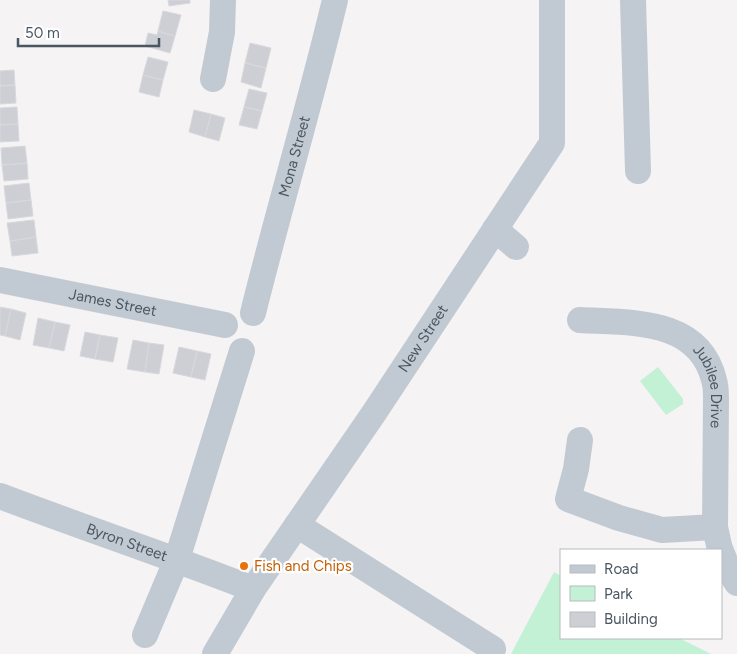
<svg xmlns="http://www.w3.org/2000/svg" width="737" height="654" viewBox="0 0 737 654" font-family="Figtree,sans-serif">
  <rect width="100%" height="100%" fill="#f5f3f3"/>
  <path fill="#c3f1d5" d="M 658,367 L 683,399 L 683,404 L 666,415 L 640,381 Z
    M 554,572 L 561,576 L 561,638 L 679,638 L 711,654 L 511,654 Z"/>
  <path fill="#cdcfd5" stroke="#d7d9de" d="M 168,0 L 190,0 L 190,3 L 169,6 Z
    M 163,11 L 181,15 L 175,36 L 158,31 Z
    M 158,31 L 175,36 L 170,53 L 145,46 L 148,33 L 157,35 Z
    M 250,43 L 271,48 L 266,68 L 245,63 Z
    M 148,57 L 168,62 L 163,80 L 143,75 Z
    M 245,63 L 266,68 L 261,88 L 241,82 Z
    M 14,70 L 15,85 L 0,86 L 0,71 Z
    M 143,75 L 163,80 L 159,97 L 139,92 Z
    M 15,85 L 16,103 L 0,104 L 0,86 Z
    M 249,89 L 267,93 L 262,111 L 244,107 Z
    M 17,107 L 18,124 L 0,125 L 0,108 Z
    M 244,107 L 262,111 L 257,129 L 239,125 Z
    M 194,110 L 211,114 L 205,137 L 189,132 Z
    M 211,114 L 225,118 L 219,141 L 205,137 Z
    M 18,124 L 19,141 L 0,142 L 0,125 Z
    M 25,146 L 27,163 L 2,165 L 1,148 Z
    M 27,163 L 28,179 L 4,181 L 2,165 Z
    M 29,183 L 31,200 L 6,203 L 4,186 Z
    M 31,200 L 33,216 L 8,219 L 6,203 Z
    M 34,220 L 36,237 L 10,241 L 7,223 Z
    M 36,237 L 38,253 L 12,256 L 10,241 Z
    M 0,307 L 11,309 L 5,336 L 0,335 Z
    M 11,309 L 26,313 L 20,340 L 5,336 Z
    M 38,318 L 55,322 L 49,348 L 33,345 Z
    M 55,322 L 70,325 L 64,351 L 49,348 Z
    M 85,332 L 100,335 L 95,359 L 80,356 Z
    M 100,335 L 118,338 L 113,362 L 95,359 Z
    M 133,340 L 149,343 L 145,372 L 127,369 Z
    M 149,343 L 164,345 L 159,374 L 145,372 Z
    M 179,347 L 197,351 L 191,377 L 173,373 Z
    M 197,351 L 211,354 L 205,380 L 191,377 Z"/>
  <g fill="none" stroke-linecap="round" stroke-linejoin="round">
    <g stroke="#c1cad2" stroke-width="26">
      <path d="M 633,0 L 638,171"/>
      <path d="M 213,79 L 222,32 L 223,0"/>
      <path d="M 495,229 L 516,247"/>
      <path id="s1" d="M 0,280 L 225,325"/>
      <path id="s2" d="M 253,313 C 279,208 310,105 335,0"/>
      <path id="s3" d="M 580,320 C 631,323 699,318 714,380 C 716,386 716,393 716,399 L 715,527 L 720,550"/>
      <path d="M 580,440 L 576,469 L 568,499 L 619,518 L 662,530 L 715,527"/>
      <path id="s4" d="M 0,496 C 84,528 169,556 253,589"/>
      <path d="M 297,525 L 493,649"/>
      <path d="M 721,551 L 729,571 L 737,583"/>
      <path d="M 145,635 L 177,559 L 242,351"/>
      <path id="s5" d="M 215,654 L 253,589 L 374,413 L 552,143 L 552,0"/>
    </g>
  </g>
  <circle fill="#e8710a" stroke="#fff" stroke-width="2" cx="244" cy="566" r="5"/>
  <g text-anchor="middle" stroke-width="4.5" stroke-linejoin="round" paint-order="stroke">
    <g font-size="15" fill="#4a5661" stroke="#fff">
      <text dy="5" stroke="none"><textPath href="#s2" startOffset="162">Mona Street</textPath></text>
      <text dy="5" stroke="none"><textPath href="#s1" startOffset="115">James Street</textPath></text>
      <text dy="5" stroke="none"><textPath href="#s5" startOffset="378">New Street</textPath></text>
      <text dy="5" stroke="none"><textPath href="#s3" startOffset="165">Jubilee Drive</textPath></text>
      <text dy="5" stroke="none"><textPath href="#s4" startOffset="135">Byron Street</textPath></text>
    </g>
    <g font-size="15" fill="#c56008" stroke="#fff" text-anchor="start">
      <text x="254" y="571">Fish and Chips</text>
    </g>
  </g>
  <rect x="560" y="549" width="162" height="90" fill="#ffffff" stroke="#b7bbc0"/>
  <rect x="570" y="565" width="25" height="8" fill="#c1cad2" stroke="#b7bbc0"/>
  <text x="604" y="574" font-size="15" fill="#4a5661">Road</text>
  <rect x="570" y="586" width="25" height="15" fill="#c3f1d5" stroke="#b7bbc0"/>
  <text x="604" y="599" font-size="15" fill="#4a5661">Park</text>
  <rect x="570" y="612" width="25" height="15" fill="#cdcfd5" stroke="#b7bbc0"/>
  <text x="604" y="624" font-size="15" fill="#4a5661">Building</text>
  <path d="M18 38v8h141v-8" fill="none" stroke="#4a5661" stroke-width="2.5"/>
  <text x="25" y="38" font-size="15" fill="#4a5661" stroke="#ffffff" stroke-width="4" paint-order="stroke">50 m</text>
</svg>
